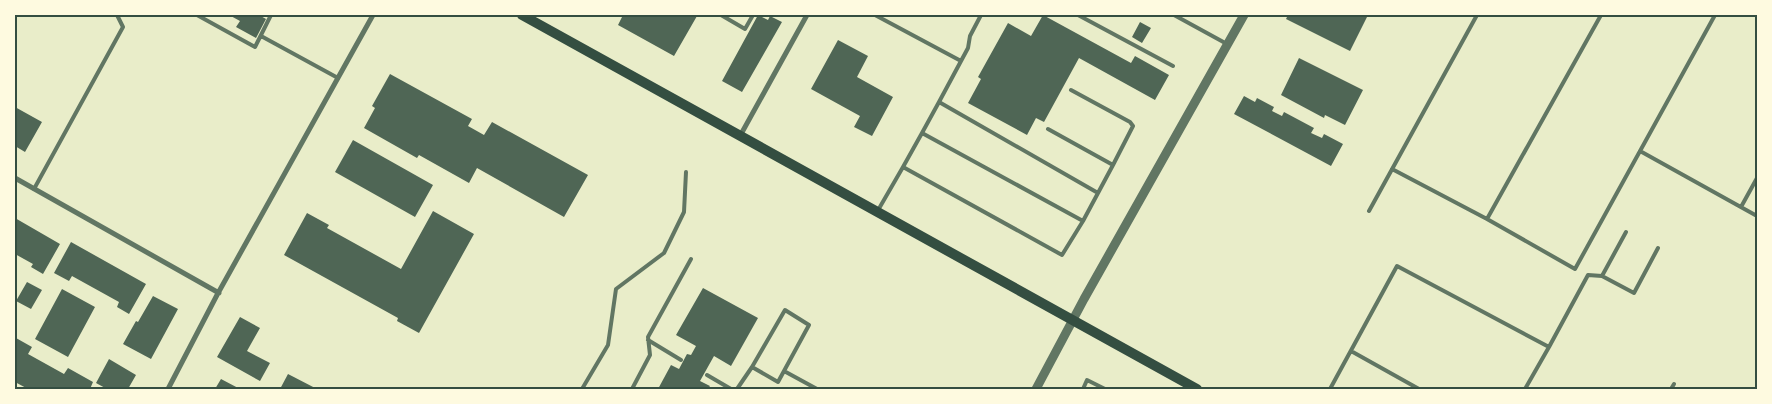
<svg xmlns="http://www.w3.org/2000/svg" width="1772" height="404" viewBox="0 0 1772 404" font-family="'Fira Sans Condensed',sans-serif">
  <rect width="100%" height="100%" fill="#e9edc9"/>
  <path fill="#4f6655" d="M 229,15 L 259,15 L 266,19 L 256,38 L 236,27 L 240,21 Z
    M 623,15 L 696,15 L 697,16 L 674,56 L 618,25 Z
    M 758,15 L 768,20 L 770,16 L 782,22 L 742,92 L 722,81 Z
    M 1043,15 L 1131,63 L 1135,56 L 1169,75 L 1155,100 L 1079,58 L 1044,122 L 1036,118 L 1027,135 L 968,103 L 981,79 L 978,77 L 1008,23 L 1031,36 Z
    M 1288,15 L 1368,15 L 1350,51 L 1286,19 Z
    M 1140,22 L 1151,28 L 1142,43 L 1132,37 Z
    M 838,40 L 868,56 L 857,77 L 893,97 L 872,136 L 854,127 L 860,116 L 811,89 Z
    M 1299,58 L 1363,90 L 1345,125 L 1325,115 L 1324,118 L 1281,95 Z
    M 390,74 L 472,119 L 468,126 L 484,135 L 492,122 L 588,175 L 564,217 L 477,168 L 469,183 L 419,155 L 417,158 L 364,128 L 375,108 L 372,106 Z
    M 1244,96 L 1255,102 L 1257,98 L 1274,107 L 1272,111 L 1282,116 L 1284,112 L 1314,128 L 1311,133 L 1322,138 L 1324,134 L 1343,144 L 1331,166 L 1234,114 Z
    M 15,107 L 42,122 L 25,152 L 15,146 Z
    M 353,140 L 433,185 L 415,217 L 335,172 Z
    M 433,211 L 474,234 L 419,333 L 397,321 L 398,318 L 284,255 L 307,213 L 329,225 L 327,228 L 401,269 Z
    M 15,218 L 60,244 L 43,274 L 31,267 L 33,264 L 15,254 Z
    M 71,242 L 146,284 L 129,314 L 117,307 L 119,302 L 72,276 L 69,281 L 54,273 Z
    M 27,282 L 42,290 L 31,309 L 16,301 Z
    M 703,288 L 758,318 L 731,366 L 714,356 L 700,381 L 710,386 L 708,389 L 658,389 L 671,365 L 679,369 L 687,354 L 691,355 L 696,346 L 676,335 Z
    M 62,289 L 95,307 L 68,357 L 35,339 Z
    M 153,296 L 178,309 L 151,359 L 123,344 L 136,321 L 138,322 Z
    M 240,317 L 260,328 L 247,351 L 270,363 L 260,381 L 217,357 Z
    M 16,338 L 32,347 L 28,354 L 64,374 L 68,368 L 93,382 L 90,389 L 28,389 L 15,382 L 15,341 Z
    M 109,359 L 136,375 L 128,389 L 107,389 L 96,383 Z
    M 288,374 L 317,389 L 280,389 Z
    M 221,379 L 240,389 L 215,389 Z"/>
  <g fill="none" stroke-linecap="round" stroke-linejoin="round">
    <path stroke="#617663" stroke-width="4" d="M 197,15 L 255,47 L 271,15
      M 721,15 L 745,29 L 753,15
      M 875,15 L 961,61
      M 1078,15 L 1173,66
      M 1174,15 L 1227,44
      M 261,36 L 338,78
      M 1071,90 L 1130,122 L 1133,126 L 1113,165
      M 939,102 L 968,48 L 970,36 L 981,15
      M 1640,151 L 1757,216
      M 903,167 L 922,133
      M 1392,169 L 1487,219 L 1575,269 L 1715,15
      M 34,189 L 123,27 L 117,15
      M 1741,207 L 1757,178
      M 1369,211 L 1477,15
      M 877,212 L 903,167 L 1062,255 L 1083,221 L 922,133 L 939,102 L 1098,193 L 1113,165 L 1048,129
      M 1487,219 L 1601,15
      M 1083,221 L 1098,193
      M 1602,276 L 1626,232
      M 785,310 L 809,325 L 778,382 L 752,367 Z
      M 648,340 L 681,360
      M 1549,347 L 1588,275 L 1602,276 L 1634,293 L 1658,248
      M 1351,351 L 1419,389
      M 784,371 L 817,389
      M 707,375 L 731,389
      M 582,389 L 608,345 L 616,289 L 664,253 L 684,212 L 686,172
      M 632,389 L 650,355 L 648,337 L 691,259
      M 737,389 L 752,367
      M 1083,389 L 1087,380 L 1105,389
      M 1330,389 L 1397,266 L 1549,347 L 1525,389
      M 1671,389 L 1674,384"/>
    <path stroke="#617663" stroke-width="5" d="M 740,136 L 807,15
      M 15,178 L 219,293
      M 168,389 L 217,295 L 373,15"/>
    <path stroke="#617663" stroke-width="9" d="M 1036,389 L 1084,299 L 1244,15"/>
    <path stroke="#344e41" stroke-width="10" d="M 522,15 L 1197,389"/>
  </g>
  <rect width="1772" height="404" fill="none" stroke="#fefae0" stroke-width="32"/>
  <rect x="16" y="16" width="1740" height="372" fill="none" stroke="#344e41" stroke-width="2"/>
</svg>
